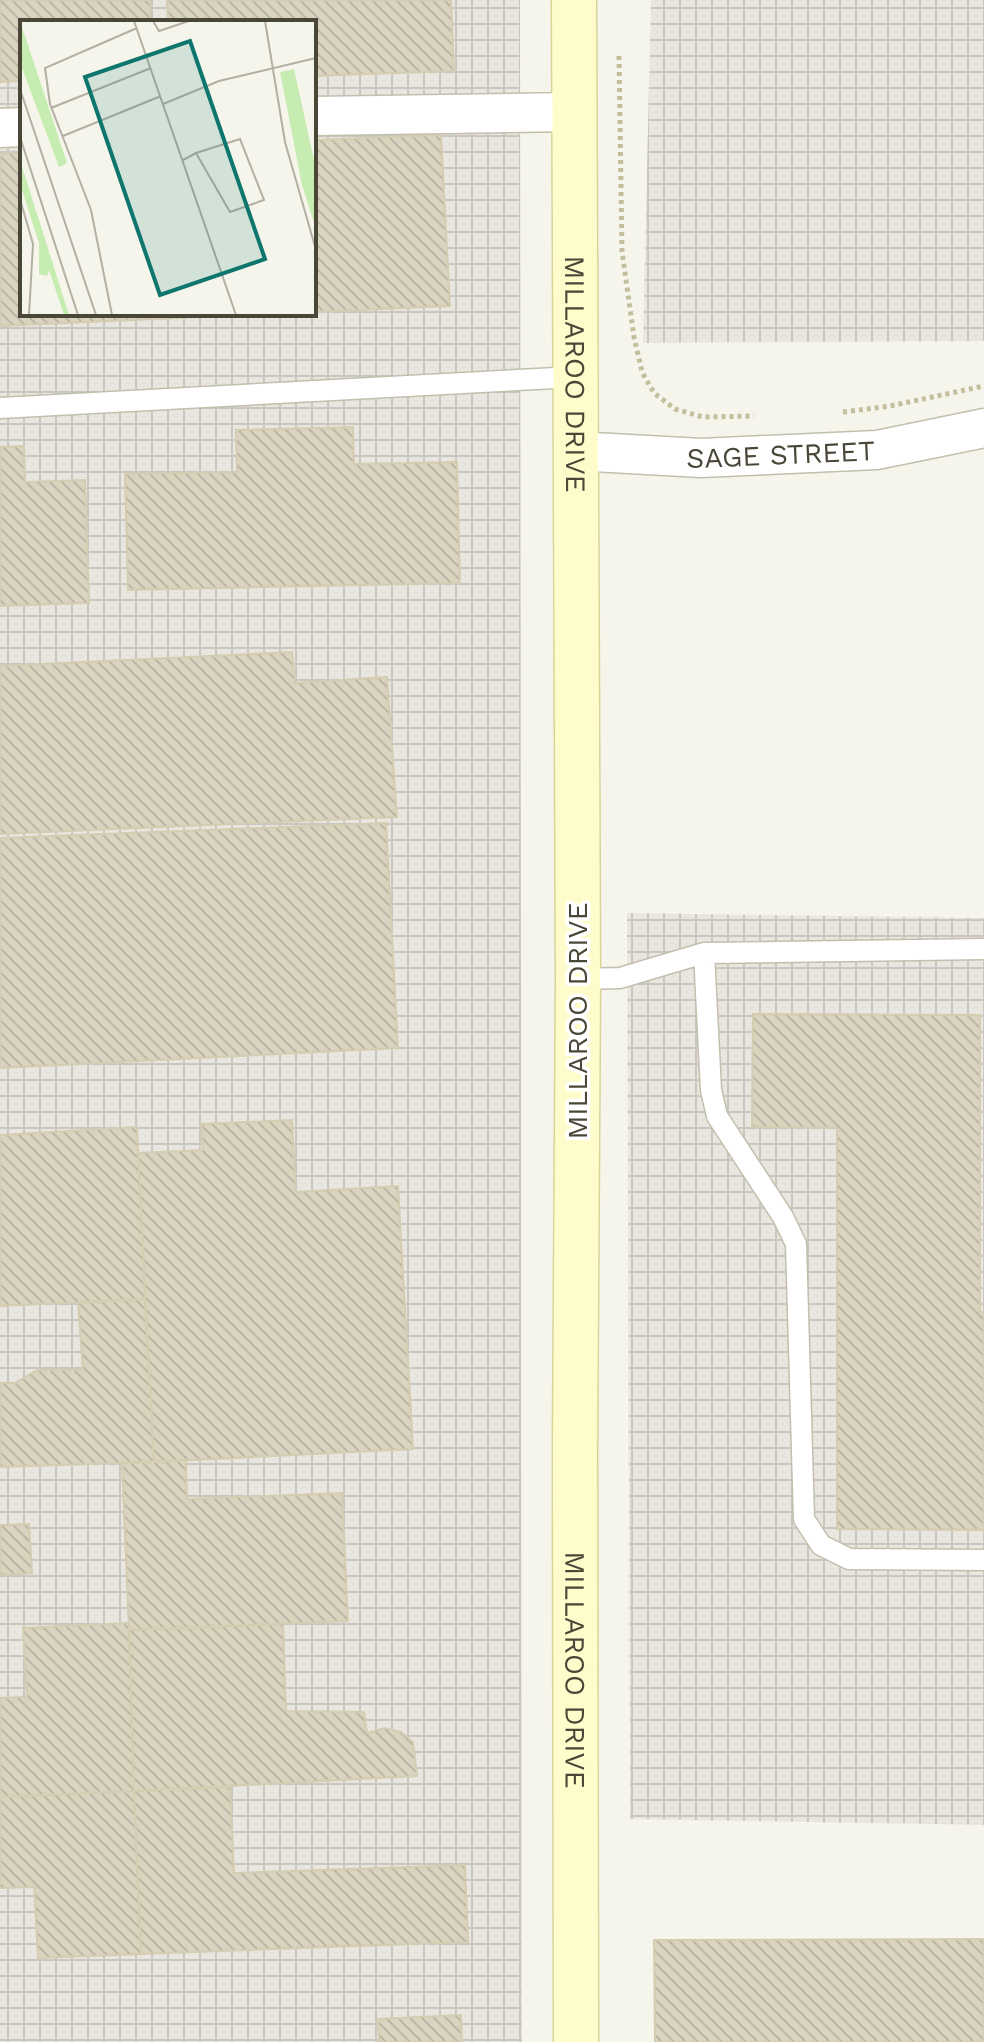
<svg xmlns="http://www.w3.org/2000/svg" width="984" height="2042" viewBox="0 0 984 2042" font-family="'Work Sans',sans-serif">
  <defs>
    <pattern id="industrial-grid" width="8" height="8" patternUnits="userSpaceOnUse" patternTransform="scale(2)"><rect width="8" height="8" fill="#e9e6df"/><path d="M0 4h8M4 0v8" fill="none" stroke="#c9c7c0"/></pattern>
    <pattern id="building-back-hatch" width="6" height="6" patternUnits="userSpaceOnUse" patternTransform="scale(2)"><rect width="6" height="6" fill="#d9d3bf"/><path d="M-1 5l2 2M0 0l6 6M5-1l2 2" fill="none" stroke="#bcb6a5"/></pattern>
  </defs>
  <rect width="100%" height="100%" fill="#f6f5eb"/>
  <path fill="url(#industrial-grid)" fill-rule="evenodd" d="M 0,0 L 520,0 L 522,2042 L 0,2042 ZM 22,22 L 314,22 L 314,314 L 22,314 Z
    M 651,0 L 984,0 L 984,341 L 643,343 Z
    M 627,913 L 984,918 L 984,1825 L 630,1819 Z"/>
  <path fill="url(#building-back-hatch)" stroke="#d4cdb2" stroke-width="2" d="M 0,0 L 150,0 L 150,22 L 22,22 L 22,81 L 0,82 Z
    M 167,0 L 451,0 L 454,71 L 314,76 L 314,22 L 168,22 Z
    M 441,135 L 450,306 L 314,312 L 314,140 Z
    M 22,153 L 22,314 L 267,314 L 0,326 L 0,154 Z
    M 353,427 L 354,464 L 457,462 L 460,583 L 128,590 L 125,474 L 237,472 L 236,430 Z
    M 24,446 L 25,482 L 85,480 L 89,603 L 0,606 L 0,447 Z
    M 292,652 L 295,683 L 387,677 L 397,817 L 0,834 L 0,666 Z
    M 386,823 L 398,1048 L 0,1068 L 0,838 Z
    M 753,1014 L 980,1015 L 980,1312 L 984,1312 L 984,1530 L 837,1529 L 837,1128 L 752,1127 Z
    M 292,1120 L 296,1192 L 398,1186 L 413,1449 L 154,1462 L 138,1153 L 203,1150 L 201,1124 Z
    M 137,1127 L 145,1299 L 0,1306 L 0,1135 Z
    M 145,1299 L 154,1462 L 0,1467 L 0,1383 L 15,1383 L 37,1370 L 83,1370 L 78,1303 Z
    M 186,1460 L 187,1499 L 342,1493 L 348,1621 L 129,1630 L 122,1463 Z
    M 29,1524 L 32,1573 L 0,1575 L 0,1525 Z
    M 129,1623 L 134,1791 L 0,1797 L 0,1698 L 27,1697 L 23,1628 Z
    M 283,1624 L 286,1711 L 364,1712 L 367,1733 L 385,1728 L 401,1732 L 413,1742 L 417,1776 L 134,1791 L 129,1630 Z
    M 230,1787 L 234,1873 L 465,1865 L 468,1942 L 141,1954 L 134,1791 Z
    M 134,1791 L 141,1954 L 38,1958 L 34,1887 L 0,1888 L 0,1797 Z
    M 984,1939 L 984,2042 L 655,2042 L 654,1940 Z
    M 461,2015 L 462,2042 L 379,2042 L 378,2019 Z"/>
  <g fill="none" stroke-linecap="round" stroke-linejoin="round">
    <defs>
      <path id="lane" d="M 0,408 L 574,377
        M 704,953 L 711,1090 L 717,1116 L 783,1217 L 796,1244 L 804,1519 L 821,1545 L 849,1559 L 984,1560
        M 578,979 L 620,978 L 704,953 L 984,949"/>
      <g id="street">
        <path d="M 314,116 L 574,112"/>
        <path d="M 0,128 L 22,127"/>
        <path id="s1" d="M 575,451 L 701,458 L 877,450 L 984,428"/>
      </g>
      <g id="secondary">
        <path id="s2" d="M 574,0 L 578,979 L 575,1448 L 576,2042"/>
      </g>
    </defs>
    <use href="#lane" stroke="#c3bfac" stroke-width="23"/>
    <use href="#street" stroke="#c3bfac" stroke-width="41"/>
    <use href="#secondary" stroke="#d9d498" stroke-width="47"/>
    <path stroke="#c5be9c" stroke-width="5" stroke-dasharray="4 4" stroke-linecap="butt" d="M 619,56 L 622,251 L 634,337 L 642,372 L 654,393 L 675,409 L 703,417 L 754,416
      M 843,412 L 890,406 L 984,386"/>
    <use href="#lane" stroke="#fff" stroke-width="20"/>
    <use href="#street" stroke="#fff" stroke-width="38"/>
    <use href="#secondary" stroke="#fffccc" stroke-width="44"/>
  </g>
  <g text-anchor="middle" stroke-width="7" stroke-linejoin="round" paint-order="stroke">
    <g font-size="28" fill="#4b4738" stroke="#fff">
      <text dy="10" stroke="none"><textPath href="#s2" startOffset="374">MILLAROO DRIVE</textPath></text>
      <text dy="10" stroke="none"><textPath href="#s1" startOffset="206">SAGE STREET</textPath></text>
      <text transform="translate(577 1021) rotate(-90)" y="10">MILLAROO DRIVE</text>
      <text dy="10" stroke="none"><textPath href="#s2" startOffset="1670">MILLAROO DRIVE</textPath></text>
    </g>
  </g>
  <g transform="translate(20 20)">
    <rect width="296" height="296" fill="#f6f5eb"/>
    <path d="M 0,1 L 47,143 L 39,147 L 0,43 ZM 274,49 L 296,149 L 296,209 L 282,165 L 260,52 ZM 0,140 L 18,197 L 49,295 L 44,295 L 29,250 L 27,256 L 19,254 L 19,223 L 0,164 Z" fill="#c7ecb1"/>
    <path fill="none" stroke="#b2afa3" stroke-width="2" d="M 114,1 L 216,295M 133,1 L 139,11 L 169,1M 245,1 L 265,122 L 296,230M 0,69 L 76,295M 143,84 L 199,61 L 296,38M 31,88 L 131,48M 43,116 L 141,76M 0,117 L 58,295M 163,140 L 176,133 L 220,119 L 244,180 L 210,192 L 176,133M 0,179 L 13,224 L 9,295M 92,295 L 71,190 L 30,84 L 25,48 L 117,8"/>
    <path fill="#0f766e" fill-opacity="0.15" stroke="#0f766e" stroke-width="4" d="M 170,21 L 245,239 L 140,275 L 65,57 Z"/>
    <rect width="296" height="296" fill="none" stroke="#4b4738" stroke-width="4"/>
  </g>
</svg>
